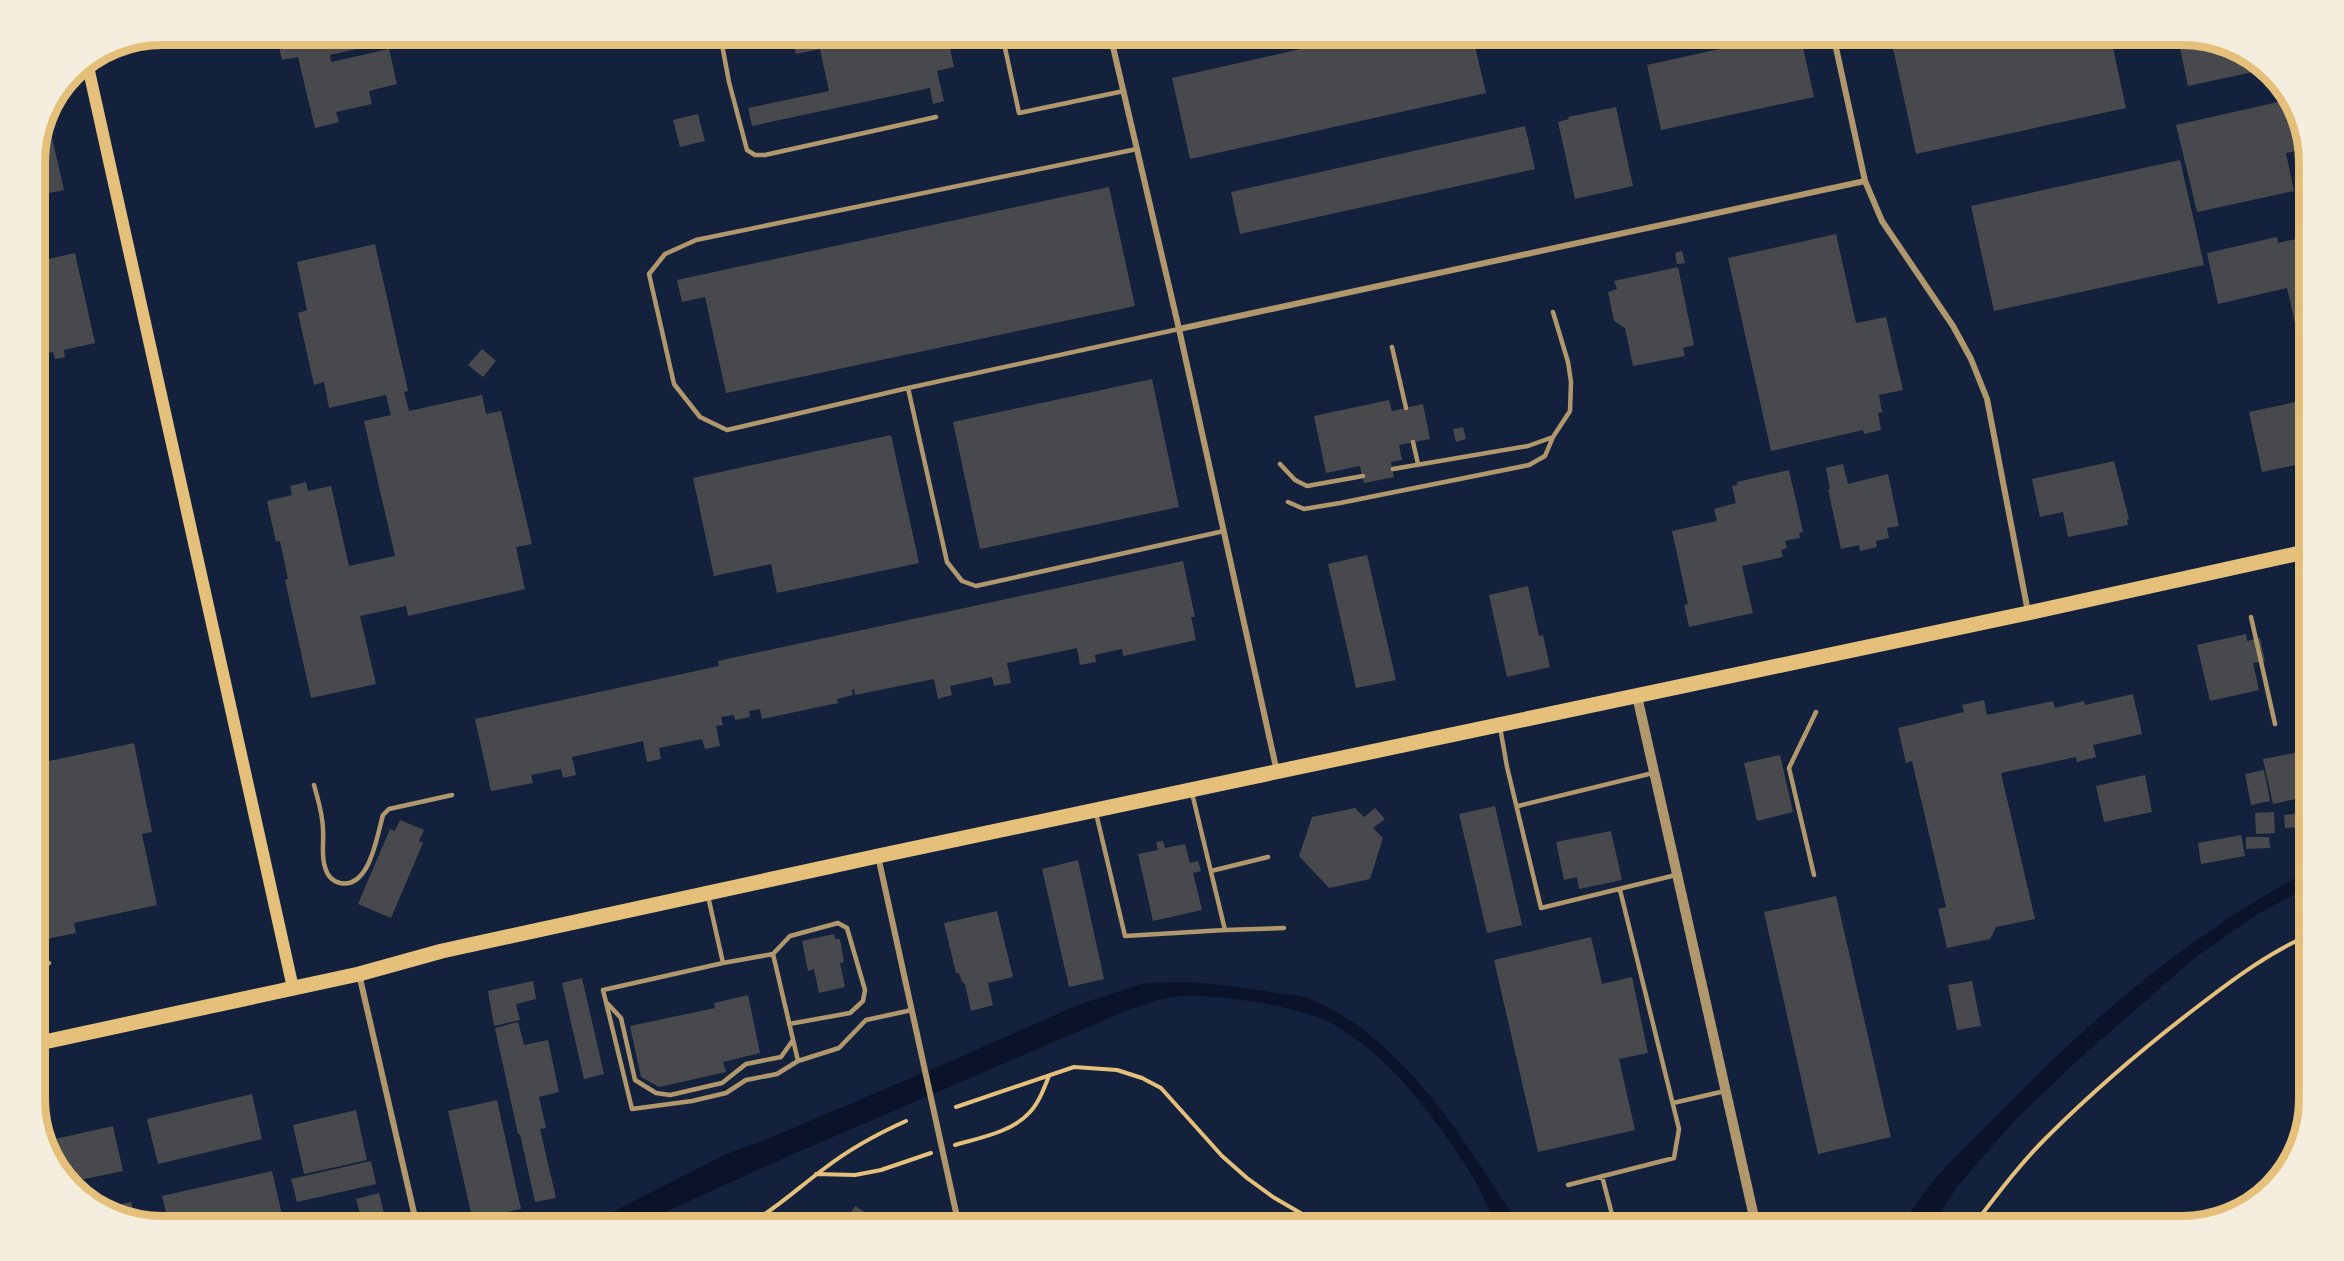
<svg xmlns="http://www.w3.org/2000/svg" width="2344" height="1261" viewBox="0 0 2344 1261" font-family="'Nunito Sans',sans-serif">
  <rect width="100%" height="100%" fill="#14213d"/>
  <path fill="#0b132b" d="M 2309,871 L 2309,886 L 2255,916 L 2197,956 L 2079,1059 L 2014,1121 L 1957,1187 L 1932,1226 L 1900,1226 C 1910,1213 1919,1199 1929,1186 C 1952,1158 1980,1133 2005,1107 C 2095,1015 2195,930 2309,871 Z
    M 1189,982 C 1220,985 1252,988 1283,994 C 1292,995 1302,996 1310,999 C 1405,1038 1466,1144 1520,1226 L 1498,1226 C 1491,1216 1487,1205 1482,1194 C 1471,1172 1455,1149 1440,1128 C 1412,1089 1376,1048 1333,1024 C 1301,1006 1210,992 1173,997 C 1160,999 1146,1004 1133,1008 L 798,1152 L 634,1226 L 585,1226 L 724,1155 L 767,1139 L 951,1061 L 1080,1004 L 1144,983 Z"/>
  <path fill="#48494c" d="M 276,34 L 417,34 L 418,35 L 330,55 L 331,62 L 389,49 L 397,84 L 369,91 L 372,104 L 336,112 L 339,122 L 315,128 L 298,57 L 282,60 Z
    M 792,34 L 947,34 L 954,67 L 937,71 L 944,101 L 933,104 L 930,88 L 752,126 L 748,108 L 829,91 L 820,49 L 796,54 Z
    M 1367,34 L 1472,34 L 1486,93 L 1190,159 L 1172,78 Z
    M 1800,34 L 1814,97 L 1661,130 L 1647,65 L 1788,34 Z
    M 1954,34 L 2110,34 L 2126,108 L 1916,154 L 1893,48 Z
    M 2177,34 L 2239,48 L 2274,79 L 2264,81 L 2262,70 L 2188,86 Z
    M 2291,99 L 2307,149 L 2286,153 L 2294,191 L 2197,212 L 2176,125 Z
    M 1616,107 L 1633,186 L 1575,199 L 1558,122 L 1569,119 L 1568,117 Z
    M 698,114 L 705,141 L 680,147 L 673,120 Z
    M 1525,126 L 1535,169 L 1240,234 L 1231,192 Z
    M 50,129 L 64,190 L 35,196 L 35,154 L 40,131 Z
    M 2180,160 L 2204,265 L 1994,311 L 1971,206 Z
    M 1109,187 L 1135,306 L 726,393 L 705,297 L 682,302 L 677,280 Z
    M 1836,234 L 1856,323 L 1886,317 L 1903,390 L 1879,395 L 1882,412 L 1878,413 L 1881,430 L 1864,434 L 1863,430 L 1771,451 L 1728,258 Z
    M 2309,236 L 2309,339 L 2299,341 L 2287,288 L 2218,304 L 2207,253 L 2277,237 L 2278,243 Z
    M 375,244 L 408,391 L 404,392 L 409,411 L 482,395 L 486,414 L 501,411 L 532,544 L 516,547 L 525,589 L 408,616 L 406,606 L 360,616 L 376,684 L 311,698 L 285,580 L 288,579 L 280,541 L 276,542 L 267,501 L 292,495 L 290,486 L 306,482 L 308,491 L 331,486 L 349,566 L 395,556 L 364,421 L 391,415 L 386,395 L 329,408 L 324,382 L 314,385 L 298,313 L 307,310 L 297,262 Z
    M 1682,251 L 1685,263 L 1677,264 L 1675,253 Z
    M 75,253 L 95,343 L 64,350 L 65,357 L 55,359 L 53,352 L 35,356 L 35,262 Z
    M 1678,267 L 1694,345 L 1683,348 L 1685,356 L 1633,366 L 1625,328 L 1614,321 L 1608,292 L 1617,289 L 1614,281 Z
    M 482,349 L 496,361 L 483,377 L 468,365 Z
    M 1152,379 L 1179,507 L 980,549 L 953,422 Z
    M 1389,400 L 1392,411 L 1423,404 L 1430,439 L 1399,445 L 1402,460 L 1391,462 L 1394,477 L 1364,483 L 1360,466 L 1326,473 L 1314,416 Z
    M 2305,400 L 2309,421 L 2309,462 L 2262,472 L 2249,412 Z
    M 1463,427 L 1466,439 L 1456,442 L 1453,429 Z
    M 891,435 L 919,563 L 777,593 L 771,564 L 714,576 L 693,478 Z
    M 2114,461 L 2129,519 L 2127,520 L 2128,525 L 2068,537 L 2063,512 L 2040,517 L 2032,479 Z
    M 1843,464 L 1848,484 L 1888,474 L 1899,526 L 1887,528 L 1889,538 L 1876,541 L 1877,547 L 1860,551 L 1859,545 L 1841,549 L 1828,489 L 1830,489 L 1826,468 Z
    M 1789,470 L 1803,532 L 1799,533 L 1800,538 L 1785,541 L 1787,548 L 1781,550 L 1783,557 L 1742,566 L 1753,613 L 1689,627 L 1684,605 L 1688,604 L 1672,531 L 1717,521 L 1714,509 L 1736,503 L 1732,486 L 1737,485 L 1737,482 Z
    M 1367,555 L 1396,680 L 1356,688 L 1328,564 Z
    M 1183,561 L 1195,617 L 1191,617 L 1196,640 L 1123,656 L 1122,649 L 1095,655 L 1096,662 L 1080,665 L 1077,648 L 1007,663 L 1011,683 L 994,686 L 992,677 L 950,686 L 952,695 L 938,699 L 934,679 L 855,695 L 854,689 L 852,690 L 853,695 L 837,699 L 838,703 L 762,719 L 760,709 L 749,711 L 750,717 L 735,720 L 734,715 L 721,717 L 723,725 L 716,726 L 720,746 L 705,749 L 702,739 L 659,748 L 661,759 L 647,762 L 643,741 L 572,757 L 576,775 L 563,778 L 561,769 L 531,775 L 533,783 L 491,791 L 475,719 L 719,666 L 718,661 Z
    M 1528,586 L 1539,636 L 1543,635 L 1550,667 L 1507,677 L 1489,595 Z
    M 2246,634 L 2247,641 L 2260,638 L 2265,661 L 2253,663 L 2259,690 L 2210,701 L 2197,645 Z
    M 2133,694 L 2142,734 L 2093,745 L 2096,757 L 2077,762 L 2076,757 L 2001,773 L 2035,919 L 1996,927 L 1990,939 L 1947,948 L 1938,909 L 1946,907 L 1912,761 L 1906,763 L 1898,728 L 1964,712 L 1962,705 L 1984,700 L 1987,715 L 2053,701 L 2055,708 L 2084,701 L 2085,705 Z
    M 134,743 L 152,832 L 142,834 L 157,905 L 74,923 L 76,933 L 37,941 L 35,930 L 35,764 Z
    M 2299,752 L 2309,796 L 2273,804 L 2263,759 Z
    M 1780,755 L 1793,812 L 1757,821 L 1744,763 Z
    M 2264,770 L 2270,801 L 2251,805 L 2245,774 Z
    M 2145,775 L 2152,812 L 2104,822 L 2096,786 Z
    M 1495,806 L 1522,925 L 1487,933 L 1459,814 Z
    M 1355,808 L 1364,817 L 1375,808 L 1385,819 L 1373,828 L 1383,838 L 1370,879 L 1329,888 L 1299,856 L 1312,817 Z
    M 2274,812 L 2275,833 L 2256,834 L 2255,813 Z
    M 2306,813 L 2307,826 L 2285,828 L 2284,815 Z
    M 400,820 L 424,830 L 419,841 L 423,843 L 391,918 L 358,904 L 390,829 L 395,831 Z
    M 1611,831 L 1622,880 L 1579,889 L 1577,877 L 1564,880 L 1556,842 Z
    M 2241,835 L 2245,856 L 2201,864 L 2198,843 Z
    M 2246,837 L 2269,837 L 2270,848 L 2246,849 Z
    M 1163,841 L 1165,848 L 1185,844 L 1190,863 L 1198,861 L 1201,871 L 1193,873 L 1202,910 L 1153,921 L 1138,854 L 1158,850 L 1156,842 Z
    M 1078,860 L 1104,979 L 1069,987 L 1042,869 Z
    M 1836,896 L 1891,1137 L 1818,1154 L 1764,912 Z
    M 997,911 L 1013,977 L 988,983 L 993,1005 L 971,1011 L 965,984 L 962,982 L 959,973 L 956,973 L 944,923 Z
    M 834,934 L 835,939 L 840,939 L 844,962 L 840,963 L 845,987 L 819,993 L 814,969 L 808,971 L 802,941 Z
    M 1591,937 L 1602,984 L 1632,977 L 1648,1053 L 1619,1059 L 1635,1130 L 1538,1152 L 1494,960 Z
    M 582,978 L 604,1074 L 584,1079 L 562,983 Z
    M 533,981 L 536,999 L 516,1004 L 520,1020 L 494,1026 L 488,991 Z
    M 1972,981 L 1981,1026 L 1957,1030 L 1948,985 Z
    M 748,995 L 760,1053 L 723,1062 L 726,1072 L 659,1087 L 641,1077 L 630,1026 L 715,1008 L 714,1003 Z
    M 518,1022 L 524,1045 L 548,1040 L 559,1092 L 539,1097 L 546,1128 L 540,1129 L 556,1198 L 535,1202 L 520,1134 L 518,1134 L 495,1028 Z
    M 252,1094 L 262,1139 L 158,1164 L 147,1119 Z
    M 497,1100 L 521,1209 L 497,1214 L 500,1226 L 474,1226 L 448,1111 Z
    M 356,1110 L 367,1160 L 304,1174 L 293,1125 Z
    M 113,1126 L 123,1171 L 70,1182 L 56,1170 L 46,1141 Z
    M 371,1161 L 376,1184 L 297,1202 L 291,1179 Z
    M 272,1171 L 282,1215 L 230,1226 L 169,1226 L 162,1196 Z
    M 379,1193 L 387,1226 L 363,1226 L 356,1199 Z
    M 131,1202 L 136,1220 L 105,1213 L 101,1209 Z
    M 855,1206 L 887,1226 L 843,1226 Z"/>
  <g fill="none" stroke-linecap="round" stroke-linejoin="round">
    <path stroke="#e5c07b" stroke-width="4" d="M 956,1107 L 1074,1067 L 1117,1070 L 1142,1078 L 1161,1088 L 1222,1156 L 1247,1178 L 1273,1197 L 1309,1218 L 1333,1226
      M 955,1145 C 979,1138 1012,1132 1029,1113 C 1039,1103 1044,1088 1049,1076
      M 816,1174 L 855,1175 L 881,1170 L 931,1153
      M 746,1226 C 775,1210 799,1187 825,1168 C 851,1148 877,1134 906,1121
      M 1973,1226 C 1996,1196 2019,1165 2046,1138 C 2094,1090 2147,1045 2201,1004 C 2235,978 2270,952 2309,935"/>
    <path stroke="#b1986c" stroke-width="4.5" d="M 720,34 L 729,82 L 747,150 L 755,155 L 765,155 L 936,117
      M 1002,34 L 1019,113 L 1124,91
      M 1059,34 L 1065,44 L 1076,46 L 1112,40
      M 1525,34 L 1530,38 L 1547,34
      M 1179,329 L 908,388 L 947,562 L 962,581 L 976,586 L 1224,531
      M 1392,347 L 1406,408
      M 908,388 L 727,430 L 700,417 L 674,384 L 649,274 L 665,254 L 696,240 L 1137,149
      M 1413,442 L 1418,464
      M 1280,464 L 1295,480 L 1307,486 L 1363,476
      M 1393,469 L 1528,446 L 1553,437 L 1570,411 L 1571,382 L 1568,362 L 1553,312
      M 1288,502 L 1304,509 L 1340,503 L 1529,465 L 1545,456 L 1553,437
      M 2251,617 L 2275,724
      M 1500,727 L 1507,767 L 1541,908 L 1676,875
      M 314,785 C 318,800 323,815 323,830 C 324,842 321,856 325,867 C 327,875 332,881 340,883 C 370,889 377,835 383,815 L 389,809 L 452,795
      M 1518,806 L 1653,773
      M 1096,813 L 1125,936 L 1225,930 L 1192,793
      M 1211,871 L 1268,857
      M 1814,875 L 1789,768 L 1816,712
      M 708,896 L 723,963 L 603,990 L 632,1109 L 692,1101 L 726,1093 L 746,1080 L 777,1074 L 798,1061
      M 1225,930 L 1284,928
      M 773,954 L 790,936 L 838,923 L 847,928 L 865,990 L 863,1001 L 850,1013 L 789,1024
      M 35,957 L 49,963
      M 723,963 L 773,954 L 798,1061 L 839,1048 L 866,1020 L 912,1010
      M 608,1004 L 621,1018 L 635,1080 L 656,1093 L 670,1095 L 722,1083 L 746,1064 L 781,1057 L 793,1040
      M 1673,1103 L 1725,1091
      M 1602,1176 L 1615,1226
      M 1568,1185 L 1674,1158 L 1679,1129 L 1620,890
      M 1673,1226 L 1694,1223"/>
    <path stroke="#b1986c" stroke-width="6" d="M 1110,34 L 1179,329 L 1277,772
      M 1833,34 L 1865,181 L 1882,221 L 1953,326 L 1971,359 L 1987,399 L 2028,612
      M 1179,329 L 1865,181
      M 878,856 L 959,1226
      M 359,974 L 417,1226"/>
    <path stroke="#b1986c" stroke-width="10" d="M 1637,696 L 1756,1226"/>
    <path stroke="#e5c07b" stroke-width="12" d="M 87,62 L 293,988"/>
    <path stroke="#e5c07b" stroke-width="15" d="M 35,1044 L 359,974 L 442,951 L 878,856 L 2028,613 L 2309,551"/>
  </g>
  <path d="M0 0H2344V1261H0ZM162 45H2182A117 117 0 0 1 2299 162V1099A117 117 0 0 1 2182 1216H162A117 117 0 0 1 45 1099V162A117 117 0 0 1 162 45Z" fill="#f5edde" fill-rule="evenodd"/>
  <path fill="none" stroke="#e5c07b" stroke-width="8" d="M162 45H2182A117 117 0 0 1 2299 162V1099A117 117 0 0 1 2182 1216H162A117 117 0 0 1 45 1099V162A117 117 0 0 1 162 45Z"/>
</svg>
